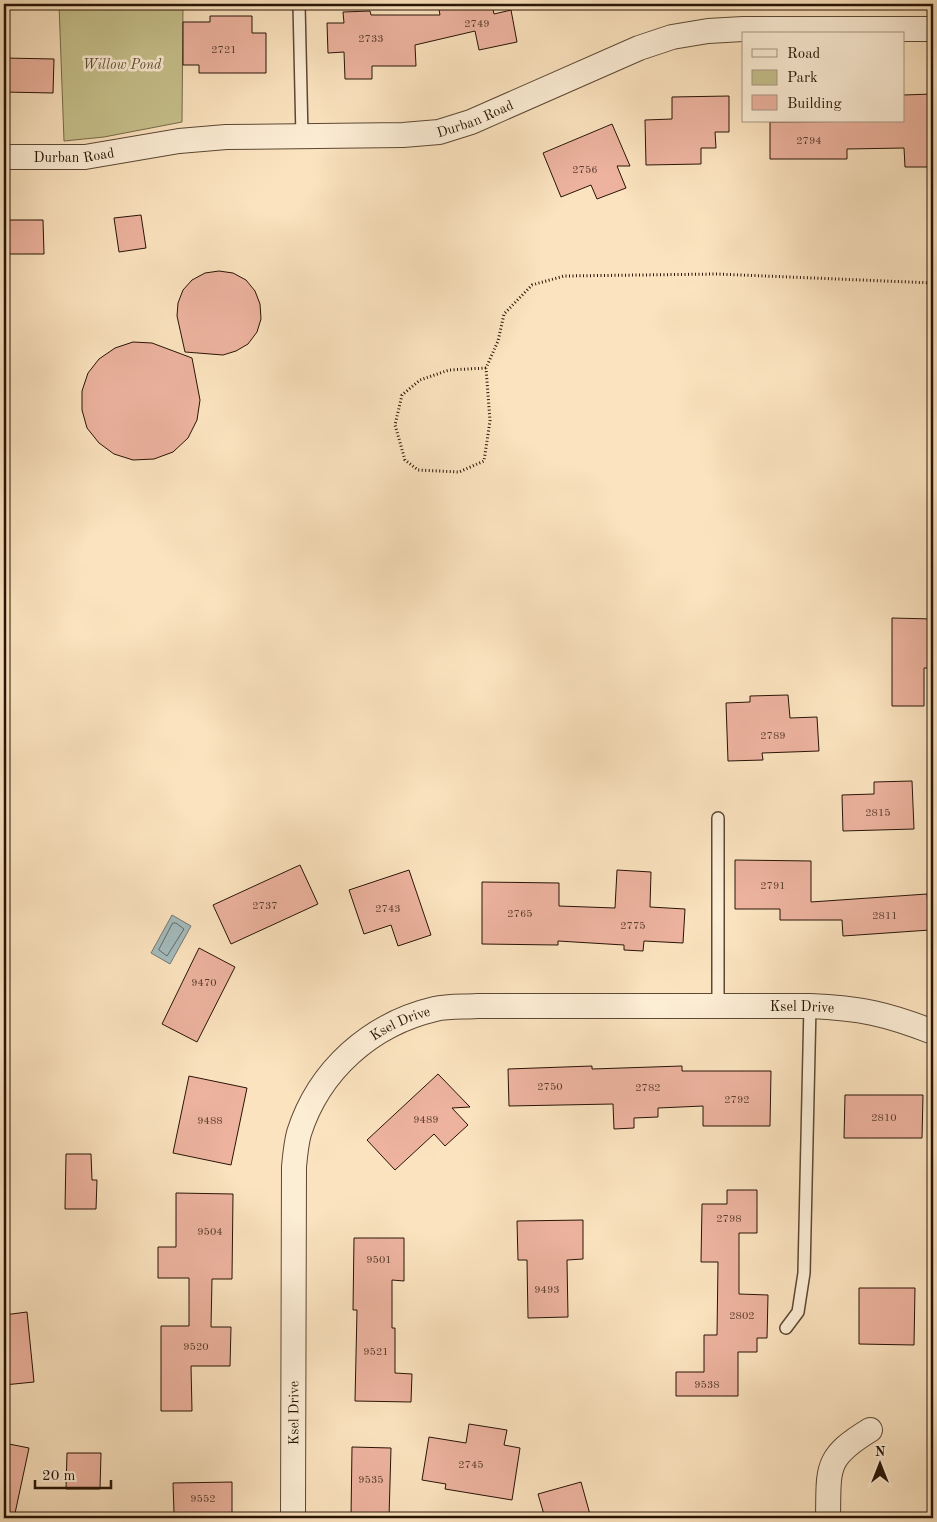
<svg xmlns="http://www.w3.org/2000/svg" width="937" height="1522" viewBox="0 0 937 1522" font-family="'Old Standard TT',serif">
  <rect width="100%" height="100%" fill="#fbe3bf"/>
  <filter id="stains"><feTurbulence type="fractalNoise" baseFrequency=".004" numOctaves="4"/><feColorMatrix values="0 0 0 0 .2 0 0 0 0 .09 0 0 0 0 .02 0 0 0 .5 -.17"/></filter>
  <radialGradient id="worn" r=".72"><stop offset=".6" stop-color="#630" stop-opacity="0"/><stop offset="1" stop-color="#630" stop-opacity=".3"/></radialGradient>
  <path fill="#c6c18c" stroke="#776a49" d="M 59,4 L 183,4 L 182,122 L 104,137 L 64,141 Z"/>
  <path fill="#a3bbbd" stroke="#727874" d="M 172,915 L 191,926 L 170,964 L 151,953 Z"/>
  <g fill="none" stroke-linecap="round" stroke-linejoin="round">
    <path stroke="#666862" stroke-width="1" d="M 173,923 L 176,923 L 184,929 L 167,956 L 159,950 Z"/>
  </g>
  <path fill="#edb39f" stroke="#281406" d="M 438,4 L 492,4 L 494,14 L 511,10 L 517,42 L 479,50 L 475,31 L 415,45 L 416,66 L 372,66 L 372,79 L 345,79 L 344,52 L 328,53 L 327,23 L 344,23 L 343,12 L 370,11 L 371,15 L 440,15 Z
    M 210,16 L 252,16 L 252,33 L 266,33 L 266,73 L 199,73 L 199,65 L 183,65 L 183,22 L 210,22 Z
    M 4,58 L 54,59 L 53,93 L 4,92 Z
    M 933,94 L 933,167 L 905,167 L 904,148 L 847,149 L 847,159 L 770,159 L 770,122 L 903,121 L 903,95 Z
    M 729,96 L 729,132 L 715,132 L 716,148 L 701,148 L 701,164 L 646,165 L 645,120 L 672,119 L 672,97 Z
    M 612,124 L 630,166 L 617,166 L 626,188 L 597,199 L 591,185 L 561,197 L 543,153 Z
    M 141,215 L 146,248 L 119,252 L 114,218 Z
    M 4,220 L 43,220 L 44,254 L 4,254 Z
    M 219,271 L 233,273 L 246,280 L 255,291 L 260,304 L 261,319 L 257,332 L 248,344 L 236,351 L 223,355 L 185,352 L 177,316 L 178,303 L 183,290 L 192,280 L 205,273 Z
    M 133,342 L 152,343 L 192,358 L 200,400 L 197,420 L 188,438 L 173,452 L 154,459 L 133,460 L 114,454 L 99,443 L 87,428 L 82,410 L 82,391 L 88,373 L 99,359 L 115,348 Z
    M 892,618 L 933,619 L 933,668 L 924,668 L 924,706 L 892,706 Z
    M 788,695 L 790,718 L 817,717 L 819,751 L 762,753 L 763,760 L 728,761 L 726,703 L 750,702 L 750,696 Z
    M 912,781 L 914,829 L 843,831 L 842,795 L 874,794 L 874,782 Z
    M 735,860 L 811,861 L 811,902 L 927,894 L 930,930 L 843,936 L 842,920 L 780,920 L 780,909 L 735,909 Z
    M 300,865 L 318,904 L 231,944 L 213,905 Z
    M 409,870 L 431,935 L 398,946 L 391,925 L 364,934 L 349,890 Z
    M 617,870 L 651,872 L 650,907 L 685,909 L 683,943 L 644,941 L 643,951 L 624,950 L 624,945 L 558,941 L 558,945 L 482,944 L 482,882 L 559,883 L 559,906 L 615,908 Z
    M 199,948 L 235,967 L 197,1042 L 162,1024 Z
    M 592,1066 L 592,1069 L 682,1066 L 682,1071 L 771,1071 L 770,1126 L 703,1126 L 703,1106 L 658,1108 L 658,1117 L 634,1118 L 634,1128 L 614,1129 L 613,1104 L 509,1106 L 508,1069 Z
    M 438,1074 L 470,1107 L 452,1108 L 468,1125 L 445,1146 L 434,1134 L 395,1170 L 367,1140 Z
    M 189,1076 L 247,1088 L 231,1165 L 173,1153 Z
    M 845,1095 L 923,1095 L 922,1138 L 844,1138 Z
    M 66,1154 L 91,1154 L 92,1180 L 97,1180 L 96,1209 L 65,1209 Z
    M 727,1190 L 757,1190 L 757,1233 L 739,1233 L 739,1294 L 768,1295 L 767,1338 L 757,1338 L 757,1352 L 738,1352 L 738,1396 L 676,1396 L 676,1372 L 704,1372 L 704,1335 L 717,1335 L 718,1262 L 701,1262 L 702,1204 L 727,1204 Z
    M 176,1193 L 233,1194 L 232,1279 L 212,1279 L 211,1327 L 231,1327 L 230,1366 L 191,1366 L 192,1411 L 161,1411 L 161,1326 L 189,1326 L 189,1278 L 158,1278 L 158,1247 L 176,1247 Z
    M 583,1220 L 583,1259 L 567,1260 L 568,1317 L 528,1318 L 527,1260 L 518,1260 L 517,1221 Z
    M 354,1238 L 404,1238 L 404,1281 L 392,1280 L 392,1328 L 395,1328 L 395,1373 L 412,1374 L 411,1402 L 355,1401 L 357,1310 L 353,1310 Z
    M 859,1288 L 915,1288 L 914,1345 L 859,1344 Z
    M 27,1312 L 34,1382 L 4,1385 L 4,1315 Z
    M 469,1424 L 507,1430 L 504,1445 L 520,1448 L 512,1500 L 445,1489 L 446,1484 L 422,1480 L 429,1437 L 466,1443 Z
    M 4,1443 L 29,1448 L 14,1518 L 4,1518 Z
    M 352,1447 L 391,1448 L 389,1518 L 351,1518 Z
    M 67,1453 L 101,1453 L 100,1489 L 66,1489 Z
    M 232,1482 L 232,1518 L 192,1518 L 192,1513 L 174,1513 L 173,1483 Z
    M 581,1482 L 591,1518 L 545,1518 L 538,1494 Z"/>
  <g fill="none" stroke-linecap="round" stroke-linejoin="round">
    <defs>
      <path id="lane" d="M 299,4 L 302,137
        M 718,818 L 718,1007
        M 786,1328 L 798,1312 L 804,1273 L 810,1006"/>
      <g id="street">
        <path id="s1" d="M 4,157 L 85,157 L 179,141 L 226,137 L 403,135 L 439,132 L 471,122 L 639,48 L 672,37 L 708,31 L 743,29 L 933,29"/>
        <path id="s2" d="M 293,1518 L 294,1167 C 295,1156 296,1144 299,1133 C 319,1070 371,1024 435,1009 C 448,1006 463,1007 477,1006 L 810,1006 C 860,1008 887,1014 933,1032"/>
        <path d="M 828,1518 C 829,1468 824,1458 870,1430"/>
      </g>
    </defs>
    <use href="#lane" stroke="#5d4834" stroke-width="14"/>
    <use href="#street" stroke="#5d4834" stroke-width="26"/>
    <path stroke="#281406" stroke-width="3" stroke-dasharray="1 2.5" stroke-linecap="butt" d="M 486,368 L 449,370 L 420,380 L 402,395 L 395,425 L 405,460 L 418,470 L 459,472 L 484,461 L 490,421 L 486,368 L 498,341 L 504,314 L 532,285 L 564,276 L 717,274 L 933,283"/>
    <use href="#lane" stroke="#fcedd5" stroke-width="11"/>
    <use href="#street" stroke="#fcedd5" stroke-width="24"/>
  </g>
  <g text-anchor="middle" stroke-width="5" stroke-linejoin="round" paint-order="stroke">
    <g font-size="11" fill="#593c2c">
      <text x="477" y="27">2749</text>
      <text x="371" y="42">2733</text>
      <text x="224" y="53">2721</text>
      <text x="809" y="144">2794</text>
      <text x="585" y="173">2756</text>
      <text x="773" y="739">2789</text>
      <text x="878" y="816">2815</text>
      <text x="773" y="889">2791</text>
      <text x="265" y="909">2737</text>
      <text x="388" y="912">2743</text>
      <text x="520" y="917">2765</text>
      <text x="885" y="919">2811</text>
      <text x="633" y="929">2775</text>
      <text x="204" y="986">9470</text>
      <text x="550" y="1090">2750</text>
      <text x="648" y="1091">2782</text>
      <text x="737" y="1103">2792</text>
      <text x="884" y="1121">2810</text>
      <text x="426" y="1123">9489</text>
      <text x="210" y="1124">9488</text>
      <text x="729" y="1222">2798</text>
      <text x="210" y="1235">9504</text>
      <text x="379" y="1263">9501</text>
      <text x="547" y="1293">9493</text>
      <text x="742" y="1319">2802</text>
      <text x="196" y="1350">9520</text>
      <text x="376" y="1355">9521</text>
      <text x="707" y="1388">9538</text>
      <text x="471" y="1468">2745</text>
      <text x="371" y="1483">9535</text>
      <text x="203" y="1502">9552</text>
    </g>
    <g font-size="14" font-style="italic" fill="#5f5135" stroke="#fcedd5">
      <text x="122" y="69">Willow Pond</text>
    </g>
    <g font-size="14" fill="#281406" stroke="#fcedd5">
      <text dy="5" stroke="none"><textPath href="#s1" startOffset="475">Durban Road</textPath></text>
      <text dy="5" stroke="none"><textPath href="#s1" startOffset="70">Durban Road</textPath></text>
      <text dy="5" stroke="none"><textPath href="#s2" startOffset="945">Ksel Drive</textPath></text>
      <text dy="5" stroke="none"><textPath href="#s2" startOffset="540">Ksel Drive</textPath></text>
      <text dy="5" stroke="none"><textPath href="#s2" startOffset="105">Ksel Drive</textPath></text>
    </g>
  </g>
  <rect width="937" height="1522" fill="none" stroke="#fbe3bf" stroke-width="20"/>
  <rect x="5" y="5" width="927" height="1512" fill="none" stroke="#281406" stroke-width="2.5"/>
  <rect x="10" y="10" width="917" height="1502" fill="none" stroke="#281406"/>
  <rect x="742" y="32" width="162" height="90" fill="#fcedd5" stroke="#a79682"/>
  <rect x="752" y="49" width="25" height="8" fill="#fcedd5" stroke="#a79682"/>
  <text x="787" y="58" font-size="15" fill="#281406">Road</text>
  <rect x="752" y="70" width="25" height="15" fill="#c6c18c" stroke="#a79682"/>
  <text x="787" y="82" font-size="15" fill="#281406">Park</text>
  <rect x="752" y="95" width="25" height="15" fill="#edb39f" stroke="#a79682"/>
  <text x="787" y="108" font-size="15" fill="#281406">Building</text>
  <g transform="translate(880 1464)" stroke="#fcedd5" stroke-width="4" paint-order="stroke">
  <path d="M0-4L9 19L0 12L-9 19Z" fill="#281406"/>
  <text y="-8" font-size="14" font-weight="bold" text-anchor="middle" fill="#281406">N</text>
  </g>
  <path d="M35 1480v8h76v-8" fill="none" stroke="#281406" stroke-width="2.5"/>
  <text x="42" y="1480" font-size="15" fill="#281406" stroke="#fcedd5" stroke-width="4" paint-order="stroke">20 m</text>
  <rect width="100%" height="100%" filter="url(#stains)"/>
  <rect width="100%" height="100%" fill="url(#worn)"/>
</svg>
